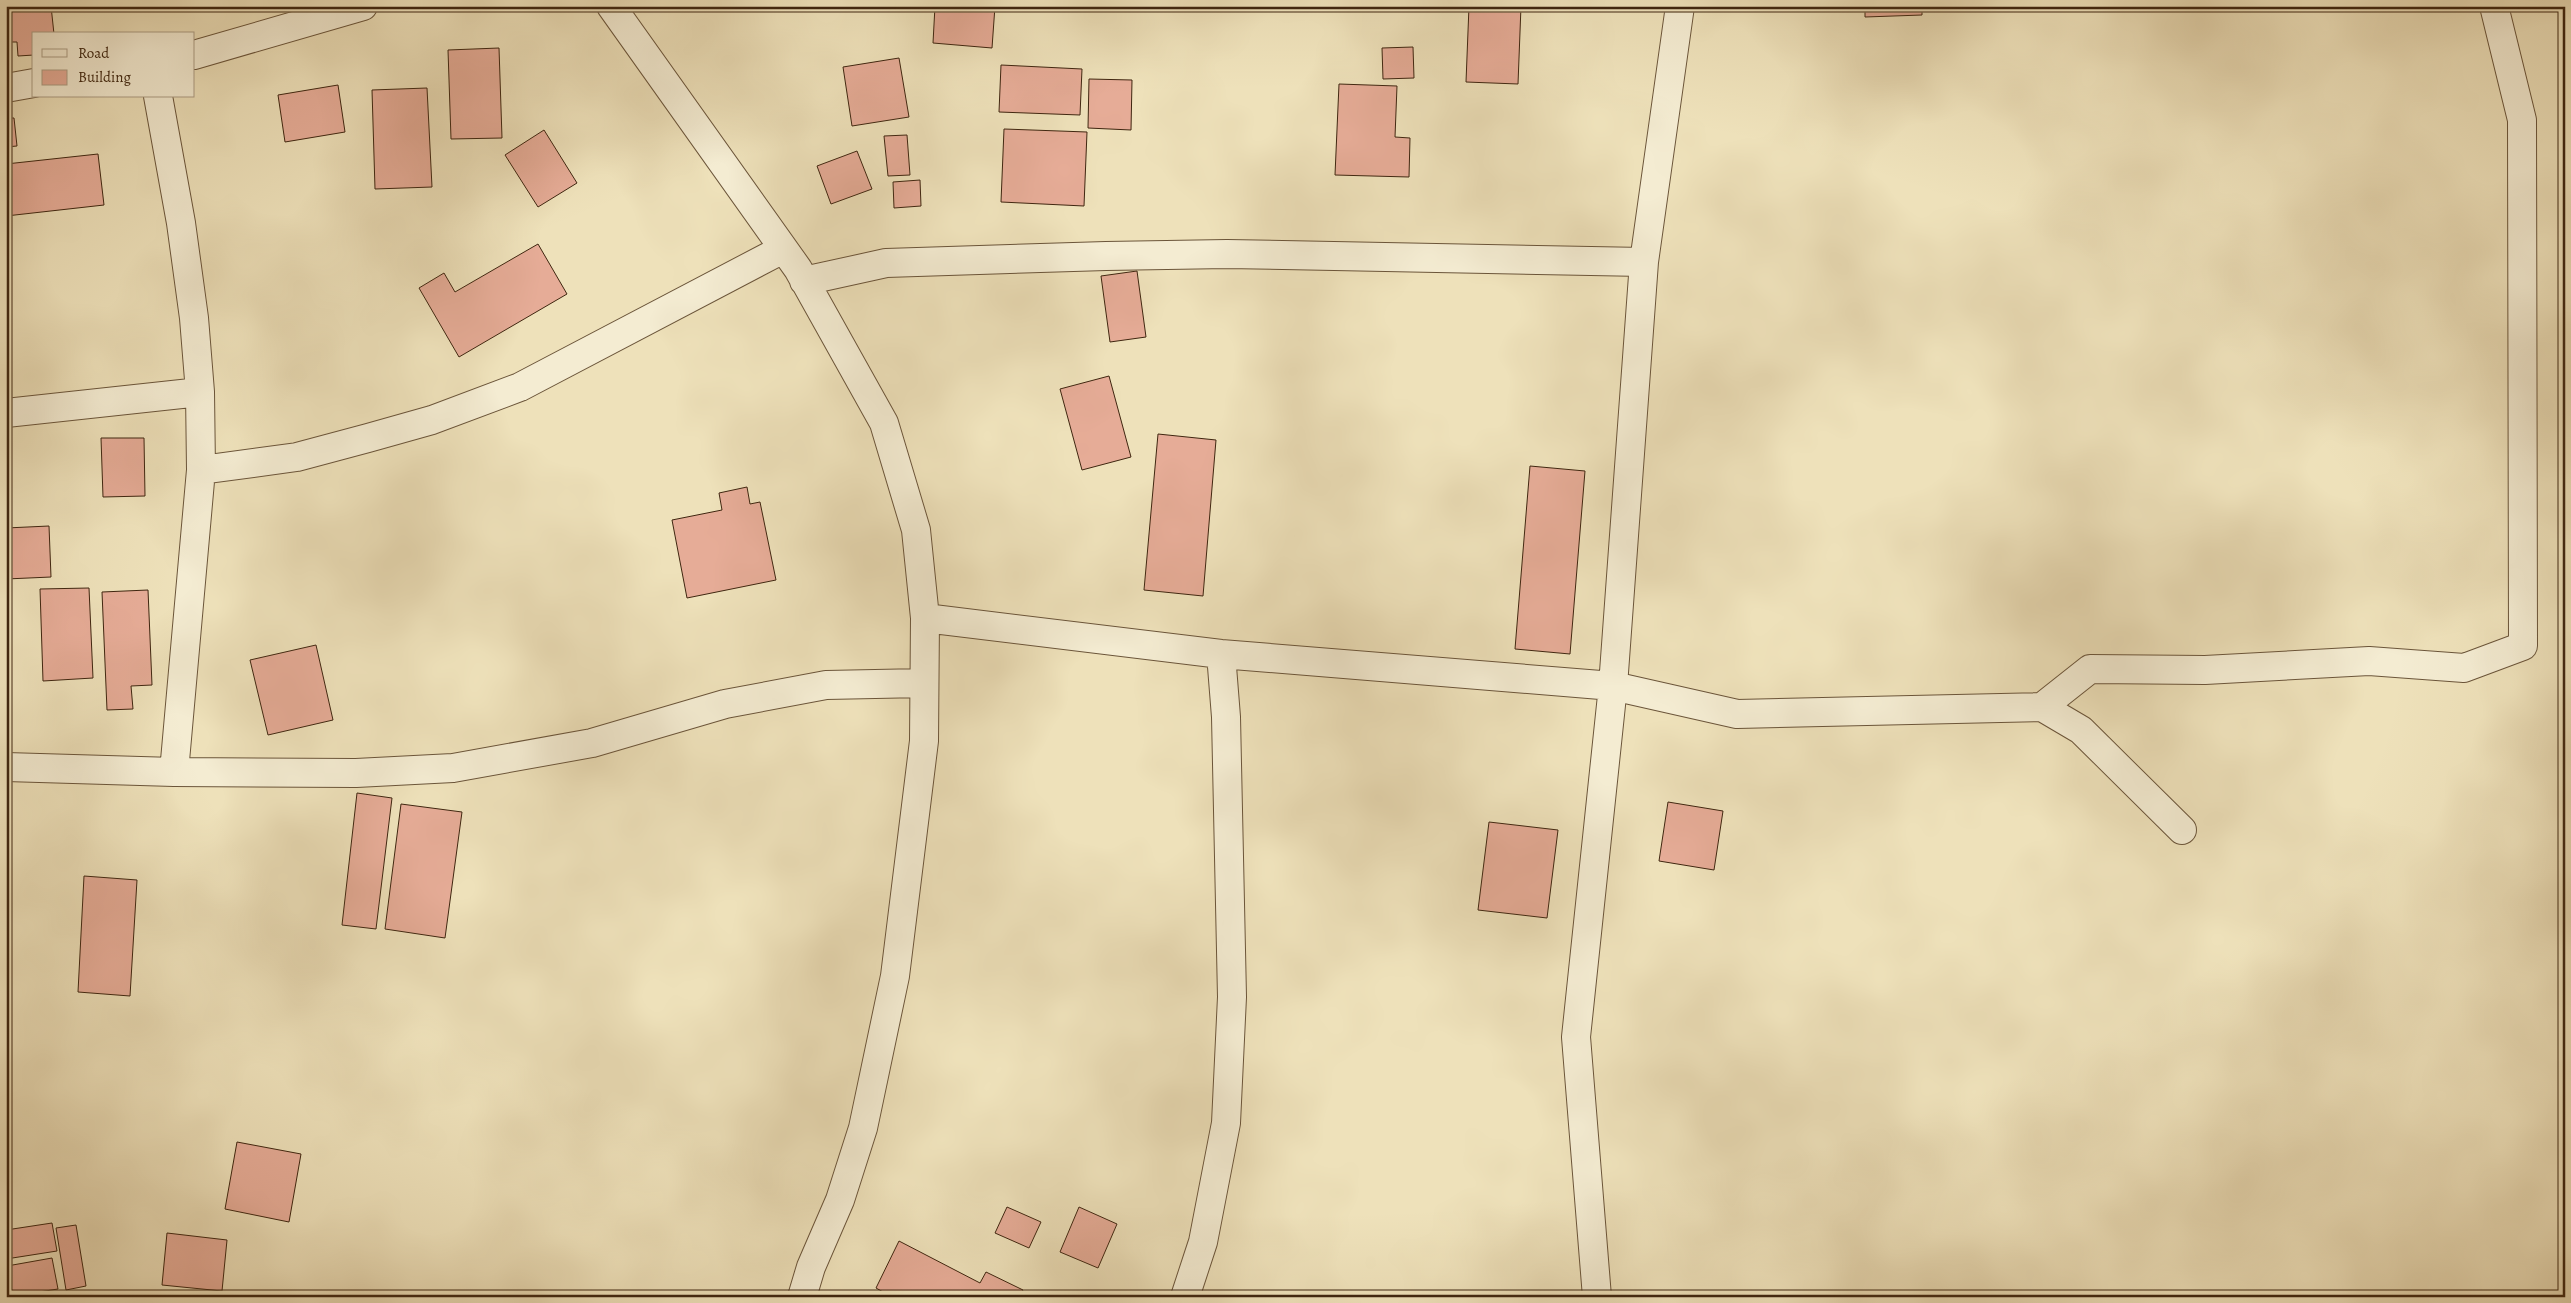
<svg xmlns="http://www.w3.org/2000/svg" width="2571" height="1303" viewBox="0 0 2571 1303" font-family="Alegreya,serif">
  <rect width="100%" height="100%" fill="#eee1ba"/>
  <filter id="stains"><feTurbulence type="fractalNoise" baseFrequency=".004" numOctaves="4"/><feColorMatrix values="0 0 0 0 .2 0 0 0 0 .09 0 0 0 0 .02 0 0 0 .5 -.17"/></filter>
  <radialGradient id="worn" r=".72"><stop offset=".6" stop-color="#630" stop-opacity="0"/><stop offset="1" stop-color="#630" stop-opacity=".3"/></radialGradient>
  <path fill="#e6ac97" stroke="#3f2610" d="M 6,6 L 51,6 L 54,34 L 34,34 L 34,55 L 18,56 L 17,42 L 6,42 Z
    M 935,6 L 995,6 L 992,48 L 933,43 Z
    M 1469,6 L 1521,6 L 1518,84 L 1466,82 Z
    M 1865,6 L 1922,6 L 1922,15 L 1865,17 Z
    M 1413,47 L 1414,78 L 1383,79 L 1382,48 Z
    M 499,48 L 502,138 L 451,139 L 448,50 Z
    M 899,58 L 909,117 L 852,126 L 843,67 Z
    M 1001,65 L 1082,69 L 1080,115 L 999,112 Z
    M 1089,79 L 1132,80 L 1131,130 L 1088,128 Z
    M 1339,84 L 1397,86 L 1395,137 L 1410,138 L 1409,177 L 1335,175 Z
    M 338,85 L 345,132 L 285,142 L 278,95 Z
    M 427,88 L 432,187 L 375,189 L 372,90 Z
    M 6,118 L 14,118 L 17,146 L 6,147 Z
    M 1004,129 L 1087,132 L 1084,206 L 1001,202 Z
    M 544,130 L 577,183 L 538,207 L 505,155 Z
    M 907,135 L 910,175 L 888,176 L 884,136 Z
    M 857,151 L 872,189 L 831,204 L 817,166 Z
    M 98,154 L 104,205 L 6,216 L 6,164 Z
    M 920,180 L 921,206 L 894,208 L 893,182 Z
    M 538,244 L 567,294 L 459,357 L 419,288 L 444,273 L 455,292 Z
    M 1137,271 L 1146,337 L 1110,342 L 1101,276 Z
    M 1109,376 L 1131,457 L 1082,470 L 1060,389 Z
    M 1158,434 L 1216,440 L 1203,596 L 1144,590 Z
    M 101,438 L 144,438 L 145,496 L 103,497 Z
    M 1530,466 L 1585,471 L 1570,654 L 1515,649 Z
    M 747,487 L 750,504 L 760,502 L 776,580 L 687,598 L 672,520 L 722,510 L 719,493 Z
    M 49,526 L 51,577 L 6,579 L 6,528 Z
    M 89,588 L 93,678 L 43,681 L 40,589 Z
    M 148,590 L 152,685 L 131,686 L 133,709 L 107,710 L 102,592 Z
    M 316,645 L 333,720 L 268,735 L 250,660 Z
    M 357,793 L 392,798 L 376,929 L 342,925 Z
    M 1668,802 L 1723,811 L 1714,870 L 1659,861 Z
    M 401,804 L 462,812 L 445,938 L 385,929 Z
    M 1489,822 L 1558,830 L 1547,918 L 1478,910 Z
    M 84,876 L 137,880 L 130,996 L 78,992 Z
    M 237,1142 L 301,1154 L 289,1222 L 225,1209 Z
    M 1007,1207 L 1041,1222 L 1029,1248 L 995,1233 Z
    M 1079,1207 L 1117,1224 L 1098,1268 L 1060,1252 Z
    M 52,1223 L 57,1251 L 6,1259 L 6,1230 Z
    M 76,1225 L 86,1286 L 66,1290 L 56,1228 Z
    M 167,1233 L 227,1240 L 222,1291 L 162,1285 Z
    M 899,1241 L 980,1283 L 986,1272 L 1023,1290 L 1019,1297 L 892,1297 L 876,1288 Z
    M 52,1258 L 58,1289 L 13,1296 L 7,1266 Z"/>
  <g fill="none" stroke-linecap="round" stroke-linejoin="round">
    <defs>
      <path id="minor" d="M 611,6 L 798,269 L 884,423 L 916,530 L 925,618 L 924,741 L 895,976 L 863,1128 L 840,1200 L 811,1267 L 802,1297
        M 194,55 L 363,6
        M 6,88 L 34,83
        M 158,96 L 181,223 L 194,318 L 200,392 L 201,470 L 174,772
        M 804,281 L 886,263 L 1106,256 L 1227,254 L 1644,262
        M 6,413 L 200,392
        M 201,470 L 297,457 L 368,438 L 432,420 L 520,387 L 783,249
        M 925,618 L 1221,654 L 1613,686 L 1737,714 L 2042,707 L 2090,669 L 2205,670 L 2369,661 L 2464,668 L 2523,646 L 2522,120 L 2494,6
        M 2042,707 L 2081,730 L 2182,830
        M 6,767 L 174,772 L 356,773 L 453,768 L 592,743 L 725,704 L 826,685 L 924,683
        M 1185,1297 L 1203,1242 L 1226,1123 L 1232,997 L 1226,717 L 1221,654
        M 1597,1297 L 1576,1037 L 1613,686 L 1644,262 L 1680,6"/>
    </defs>
    <use href="#minor" stroke="#6b553a" stroke-width="30"/>
    <use href="#minor" stroke="#f4ecd2" stroke-width="28"/>
  </g>
  <rect width="2571" height="1303" fill="none" stroke="#eee1ba" stroke-width="25"/>
  <rect x="8" y="8" width="2556" height="1288" fill="none" stroke="#3f2610" stroke-width="2.5"/>
  <rect x="12" y="12" width="2546" height="1278" fill="none" stroke="#3f2610"/>
  <rect x="32" y="32" width="162" height="65" fill="#f4ecd2" stroke="#ac9d84"/>
  <rect x="42" y="49" width="25" height="8" fill="#f4ecd2" stroke="#ac9d84"/>
  <text x="78" y="58" font-size="15" fill="#3f2610">Road</text>
  <rect x="42" y="70" width="25" height="15" fill="#e6ac97" stroke="#ac9d84"/>
  <text x="78" y="82" font-size="15" fill="#3f2610">Building</text>
  <rect width="100%" height="100%" filter="url(#stains)"/>
  <rect width="100%" height="100%" fill="url(#worn)"/>
</svg>
